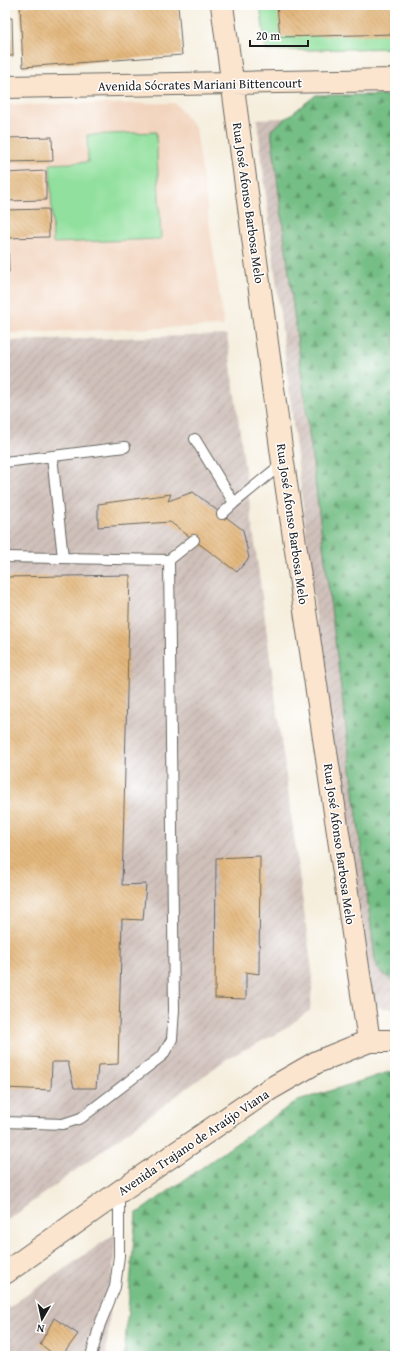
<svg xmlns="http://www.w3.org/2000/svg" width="400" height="1361" viewBox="0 0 400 1361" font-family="'Gentium Book Plus',serif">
  <defs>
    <pattern id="industrial-furrows" width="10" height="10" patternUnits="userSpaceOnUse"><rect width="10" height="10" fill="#cfc0ba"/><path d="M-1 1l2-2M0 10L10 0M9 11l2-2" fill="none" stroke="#b1a49f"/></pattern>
    <pattern id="forest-firs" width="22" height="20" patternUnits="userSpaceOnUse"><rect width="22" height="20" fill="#75be85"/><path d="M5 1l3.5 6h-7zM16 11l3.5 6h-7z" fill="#5f9a6c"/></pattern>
    <pattern id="building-back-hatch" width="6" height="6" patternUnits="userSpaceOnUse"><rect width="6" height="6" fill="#e3b77d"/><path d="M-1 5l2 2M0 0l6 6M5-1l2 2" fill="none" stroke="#c29d6b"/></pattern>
  </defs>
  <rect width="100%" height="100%" fill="#fff"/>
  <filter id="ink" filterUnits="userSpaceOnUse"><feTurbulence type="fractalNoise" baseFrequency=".025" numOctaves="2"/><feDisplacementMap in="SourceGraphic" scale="8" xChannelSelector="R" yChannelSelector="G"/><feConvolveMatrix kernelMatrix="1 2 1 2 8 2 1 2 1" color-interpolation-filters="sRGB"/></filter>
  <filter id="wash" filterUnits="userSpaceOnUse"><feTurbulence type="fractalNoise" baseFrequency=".012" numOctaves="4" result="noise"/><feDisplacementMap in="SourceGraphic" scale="16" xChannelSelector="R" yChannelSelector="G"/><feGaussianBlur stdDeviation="0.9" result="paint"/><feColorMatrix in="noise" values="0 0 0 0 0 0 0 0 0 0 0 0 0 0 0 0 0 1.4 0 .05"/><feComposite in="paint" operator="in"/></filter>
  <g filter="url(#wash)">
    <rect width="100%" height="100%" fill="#f5eedd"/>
    <path fill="#f2d4be" d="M 175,103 L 196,129 L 224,326 L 5,333 L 5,105 Z"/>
    <path fill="url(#industrial-furrows)" d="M 395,113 L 395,1009 L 362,1006 L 257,119 Z
      M 227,335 L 313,978 L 310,1010 L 282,1031 L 228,1058 L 5,1222 L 5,341 Z
      M 116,1233 L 106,1356 L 5,1356 L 5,1310 Z"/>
    <path fill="url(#forest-firs)" stroke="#486d50" d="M 316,95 L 395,95 L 395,984 L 376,967 L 271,130 Z
      M 392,1071 L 395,1071 L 395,1356 L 124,1356 L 136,1214 L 295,1102 Z"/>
    <path fill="#92e09e" stroke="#577e5d" d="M 260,5 L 395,5 L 395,48 L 266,51 Z
      M 156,132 L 161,239 L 53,243 L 50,164 L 88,162 L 87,135 Z"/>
    <g id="blocks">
      <path fill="url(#building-back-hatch)" d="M 20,5 L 178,5 L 182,55 L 23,67 Z
        M 277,5 L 395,5 L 395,34 L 280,37 Z
        M 5,18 L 12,18 L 13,56 L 5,56 Z
        M 52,137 L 53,161 L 5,162 L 5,138 Z
        M 46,171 L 46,200 L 5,201 L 5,173 Z
        M 48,209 L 49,237 L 5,238 L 5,210 Z
        M 5,244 L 8,244 L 9,272 L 5,272 Z
        M 193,492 L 243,530 L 249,558 L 237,572 L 170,522 L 98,527 L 98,504 L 171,494 L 168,501 Z
        M 130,575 L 122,885 L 146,884 L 143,920 L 122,919 L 118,1064 L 98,1065 L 96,1088 L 74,1088 L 68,1062 L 52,1062 L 51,1090 L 5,1088 L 5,577 Z
        M 260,856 L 259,974 L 246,972 L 246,999 L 215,998 L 216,858 Z
        M 54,1318 L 78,1334 L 62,1356 L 56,1356 L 40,1344 Z
        M 30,1354 L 46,1355 L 46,1356 L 30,1356 Z"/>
    </g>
  </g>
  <g filter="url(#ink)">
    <use href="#blocks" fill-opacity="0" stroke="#686660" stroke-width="1"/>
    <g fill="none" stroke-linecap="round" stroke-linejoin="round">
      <defs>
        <path id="lane" d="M 195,439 L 234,503
          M 52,456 L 63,558
          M 5,462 L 125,447
          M 222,514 L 234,503 L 283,463
          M 5,557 L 169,560 L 194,540
          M 5,1122 L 63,1124 L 81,1118 L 163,1055 L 172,1039 L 174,1010 L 169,560
          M 91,1356 L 100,1324 L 115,1287 L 119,1256 L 119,1192"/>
        <path id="secondary" d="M 222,5 L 283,463 L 369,1041
          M 5,87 L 395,80
          M 5,1273 L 119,1192 L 270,1089 L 317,1062 L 369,1041 L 395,1041"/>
      </defs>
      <use href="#lane" stroke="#686660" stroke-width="12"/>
      <use href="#secondary" stroke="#686660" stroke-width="24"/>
      <use href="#lane" stroke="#fff" stroke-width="10"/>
      <use href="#secondary" stroke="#fbe5cf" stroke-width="22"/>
    </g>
  </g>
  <g text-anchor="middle" stroke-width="3" stroke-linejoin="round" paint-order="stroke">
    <g font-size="13" fill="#1c1c1c" stroke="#fff">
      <text transform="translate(200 84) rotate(-1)" y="5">Avenida Sócrates Mariani Bittencourt</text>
      <text transform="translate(249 203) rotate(82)" y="5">Rua José Afonso Barbosa Melo</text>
      <text transform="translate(293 524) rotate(82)" y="5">Rua José Afonso Barbosa Melo</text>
      <text transform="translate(340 844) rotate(82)" y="5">Rua José Afonso Barbosa Melo</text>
      <text transform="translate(193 1142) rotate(-34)" y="5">Avenida Trajano de Araújo Viana</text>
    </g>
  </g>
  <rect width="400" height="1361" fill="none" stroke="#fff" stroke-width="20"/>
  <g transform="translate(42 1319) rotate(189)" stroke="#ffffff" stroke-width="3" paint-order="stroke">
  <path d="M0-3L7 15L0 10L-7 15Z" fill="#1c1c1c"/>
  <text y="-6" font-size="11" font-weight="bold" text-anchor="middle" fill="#1c1c1c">N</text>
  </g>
  <path d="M250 40v6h58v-6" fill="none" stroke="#1c1c1c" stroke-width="2"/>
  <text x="256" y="40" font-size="12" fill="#1c1c1c" stroke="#ffffff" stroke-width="3" paint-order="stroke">20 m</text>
</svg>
